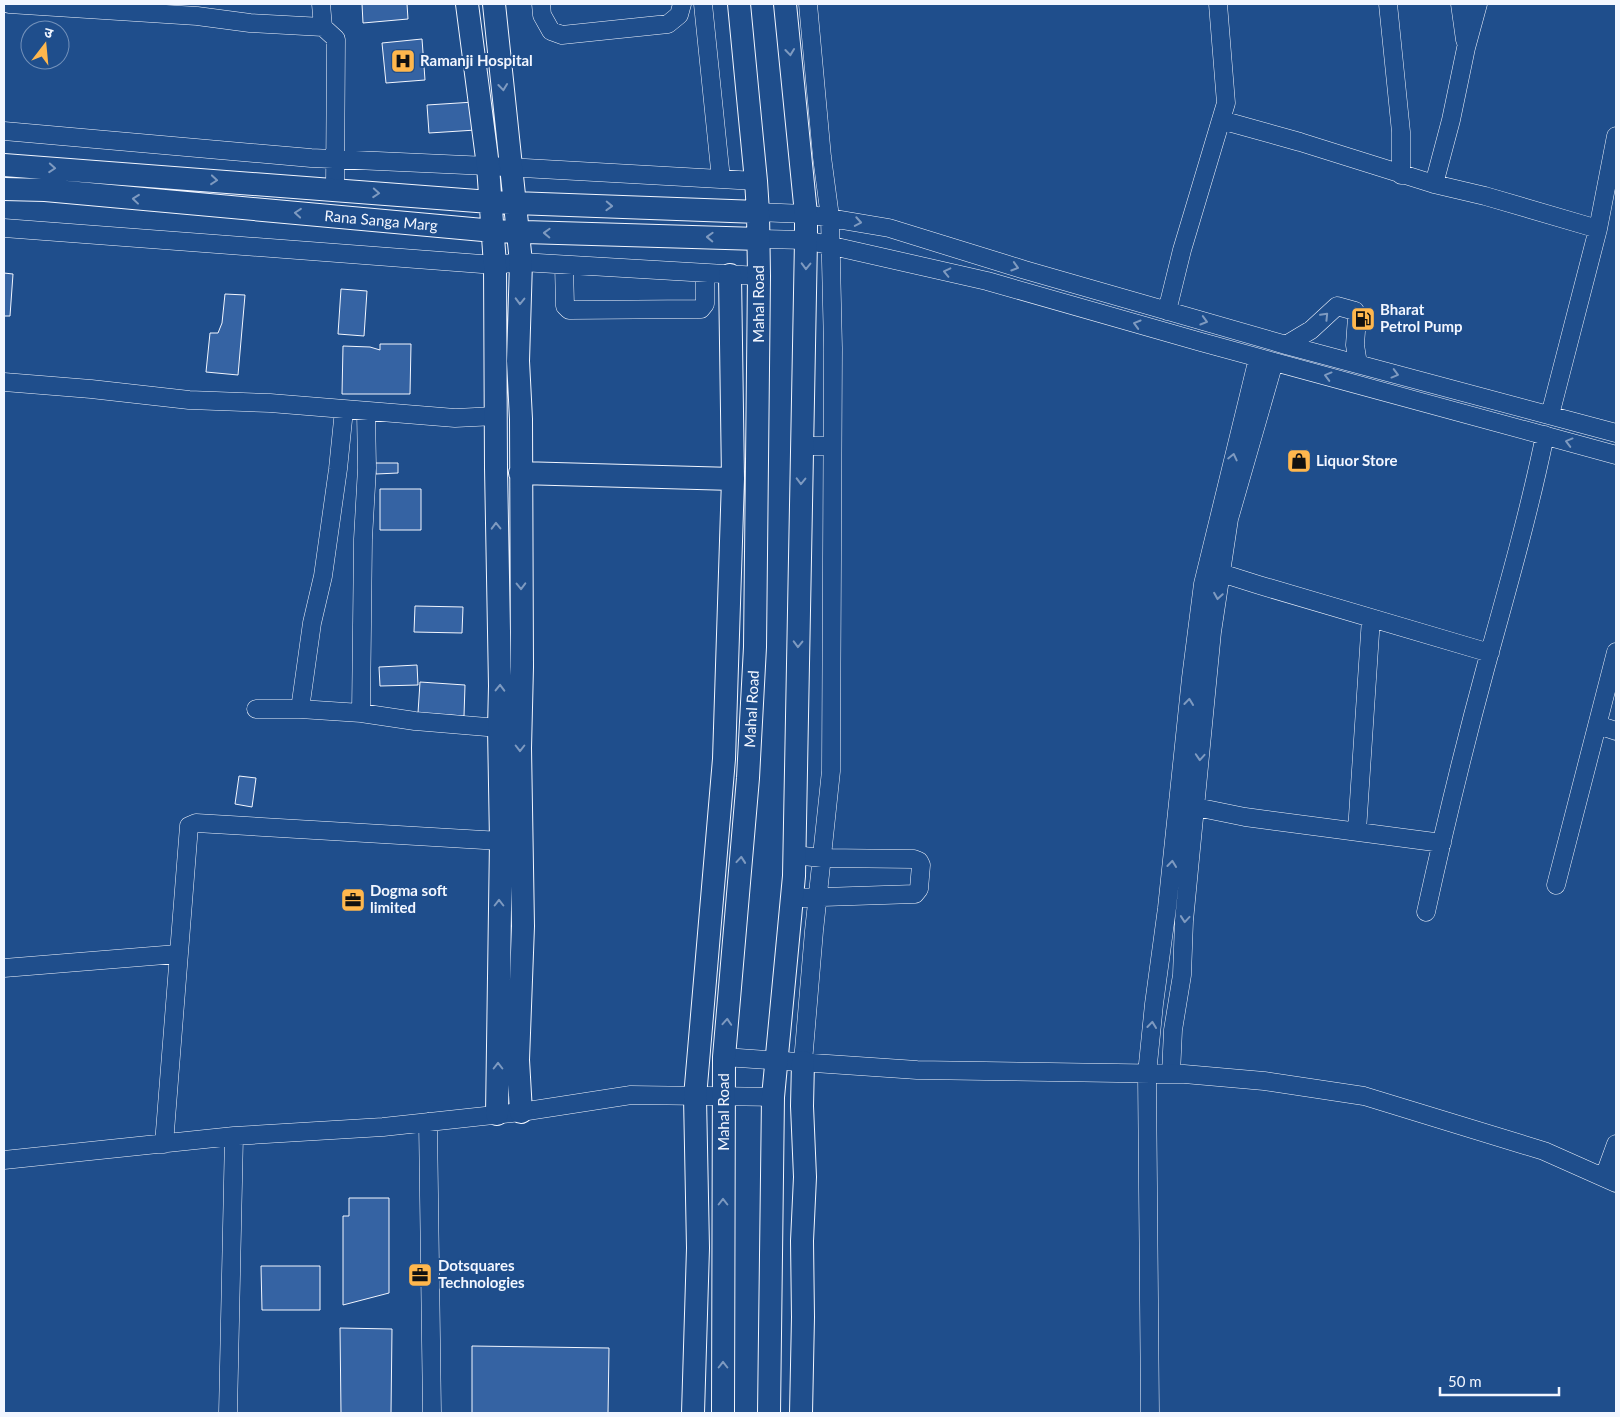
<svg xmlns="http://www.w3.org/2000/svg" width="1620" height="1417" viewBox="0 0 1620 1417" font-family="Lato,'Noto Sans Devanagari',sans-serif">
  <rect width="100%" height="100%" fill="#1f4e8c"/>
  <path fill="#3563a3" stroke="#f2f6ff" d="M 362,4 L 407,4 L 408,19 L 363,23 Z
    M 422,39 L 425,80 L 386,83 L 382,43 Z
    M 474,102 L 476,130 L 429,133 L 427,105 Z
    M 4,273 L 13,274 L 10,316 L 4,316 Z
    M 341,289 L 367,291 L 364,336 L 338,334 Z
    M 225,294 L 245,295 L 238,375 L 206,372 L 210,333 L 218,333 L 222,323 Z
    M 380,344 L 411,344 L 410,394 L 342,394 L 343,346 L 370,347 L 380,350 Z
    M 375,463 L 398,463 L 398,473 L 376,474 Z
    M 380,489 L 421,489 L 421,530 L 380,530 Z
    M 415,606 L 463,607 L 462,633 L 414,632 Z
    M 417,665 L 418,685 L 380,686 L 379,667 Z
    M 420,682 L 465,685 L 464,716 L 418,713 Z
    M 239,776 L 256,778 L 252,807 L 235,804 Z
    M 349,1198 L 389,1198 L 389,1293 L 343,1305 L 343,1216 L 349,1216 Z
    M 261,1266 L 320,1266 L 320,1310 L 262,1310 Z
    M 340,1328 L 392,1329 L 391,1413 L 341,1413 Z
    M 472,1346 L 609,1348 L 608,1413 L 472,1413 Z"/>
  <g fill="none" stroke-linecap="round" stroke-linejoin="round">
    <defs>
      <path id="minor" d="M 9,4 L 197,16 L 250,23 L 323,27
        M 321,4 L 323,27 L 336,39 L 335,190
        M 541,4 L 542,15 L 551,31 L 562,35 L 668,24 L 679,15 L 682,4
        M 703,4 L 721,179
        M 1388,4 L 1401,132 L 1401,175
        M 1460,4 L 1465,40
        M 1221,120 L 1300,142 L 1434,184 L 1485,196 L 1598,229 L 1550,415
        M 4,131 L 311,158 L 488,166 L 756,181
        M 1434,184 L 1451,120 L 1466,48 L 1478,4
        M 758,212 L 806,214 L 889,228 L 1025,270 L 1286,345 L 1616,433
        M 4,228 L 495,265 L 521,262 L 759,276
        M 1598,229 L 1616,136
        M 759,239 L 806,240 L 987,281 L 1201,342 L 1616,455
        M 564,265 L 565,306 L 569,310 L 701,309 L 705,304 L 705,273
        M 1167,311 L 1182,250 L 1226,103 L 1218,4
        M 1286,345 L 1311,330 L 1337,306 L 1355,311 L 1357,317 L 1355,345 L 1358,364
        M 4,382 L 91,389 L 189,400 L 270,403 L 455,418 L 496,416
        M 344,410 L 338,469 L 323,576 L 312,623 L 300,709 L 361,713
        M 366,412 L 367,468 L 363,539 L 361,713 L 415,721 L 499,728
        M 802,446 L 832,446
        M 1221,573 L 1259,585 L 1490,653
        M 256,709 L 300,709
        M 1598,725 L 1616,731
        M 1196,807 L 1245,817 L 1442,843
        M 1357,831 L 1371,618
        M 1556,885 L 1616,652
        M 792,898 L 915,894 L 919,889 L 921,865 L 919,861 L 914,859 L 822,858 L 794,855
        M 1426,912 C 1444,830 1464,747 1486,666 C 1507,590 1529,513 1545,435
        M 4,968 L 177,954
        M 724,1057 L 917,1070 L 1184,1074 L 1264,1081 L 1364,1096 L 1544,1151 L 1616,1183
        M 803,1062 L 814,931 L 831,771 L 833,348 L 830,217 L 822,157 L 808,4
        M 1171,1074 L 1173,1030 L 1182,975 L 1184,921 L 1212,632 L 1229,519 L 1274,362
        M 428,1122 L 432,1413
        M 164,1144 L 189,826 L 196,823 L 501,841
        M 4,1160 L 234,1136 L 383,1127 L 521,1112 L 631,1095 L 773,1097
        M 1604,1177 L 1616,1144
        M 228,1413 L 234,1136
        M 1150,1413 L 1147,1074 L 1154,1004 L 1167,908 L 1191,678 L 1203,584 L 1258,358"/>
      <path id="major" d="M 467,4 L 488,166 L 495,265 L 496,468 L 500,686 L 499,728 L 501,841 L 497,1114
        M 494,4 L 521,262 L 518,361 L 521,419 L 522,667 L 520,748 L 523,926 L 518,1060 L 521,1112
        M 4,165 L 490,202 L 758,212
        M 4,189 L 45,190 L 494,231 L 759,239
        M 730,275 L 733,479
        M 520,473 L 733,479 L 724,759 L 695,1097 L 698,1248 L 693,1413
        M 723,1413 L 724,1057 L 748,778 L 755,647 L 759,276 L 758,212 L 756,181 L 739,4
        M 769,1413 L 773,1097 L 794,876 L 806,240 L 806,214 L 785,4
        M 801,1413 L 803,1317 L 802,1241 L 805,1177 L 802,1106 L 803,1062"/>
    </defs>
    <use href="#minor" stroke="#f2f6ff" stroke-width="19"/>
    <use href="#major" stroke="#f2f6ff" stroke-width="24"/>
    <use href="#minor" stroke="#1f4e8c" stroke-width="18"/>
    <use href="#major" stroke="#1f4e8c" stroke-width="22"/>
  </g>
  <defs><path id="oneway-chevron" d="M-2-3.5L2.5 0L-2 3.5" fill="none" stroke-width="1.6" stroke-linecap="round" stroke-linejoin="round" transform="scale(1.25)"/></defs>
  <g stroke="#7e9ac0">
    <use href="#oneway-chevron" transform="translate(790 52) rotate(84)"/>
    <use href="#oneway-chevron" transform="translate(503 87) rotate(84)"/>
    <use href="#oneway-chevron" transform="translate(52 168) rotate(4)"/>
    <use href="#oneway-chevron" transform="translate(214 180) rotate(5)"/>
    <use href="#oneway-chevron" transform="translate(376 193) rotate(4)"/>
    <use href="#oneway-chevron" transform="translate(136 199) rotate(-174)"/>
    <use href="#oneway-chevron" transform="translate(609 206) rotate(2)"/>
    <use href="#oneway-chevron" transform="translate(298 213) rotate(-175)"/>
    <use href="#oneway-chevron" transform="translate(858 222) rotate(10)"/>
    <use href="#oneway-chevron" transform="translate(547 233) rotate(-178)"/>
    <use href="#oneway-chevron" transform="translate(710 237) rotate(-178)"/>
    <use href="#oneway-chevron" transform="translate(806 266) rotate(91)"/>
    <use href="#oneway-chevron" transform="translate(1015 267) rotate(17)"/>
    <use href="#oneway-chevron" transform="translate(947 272) rotate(-167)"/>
    <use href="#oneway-chevron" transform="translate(520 301) rotate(91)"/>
    <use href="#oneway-chevron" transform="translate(1325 316) rotate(-46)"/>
    <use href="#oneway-chevron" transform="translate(1204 321) rotate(16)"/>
    <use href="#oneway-chevron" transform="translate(1137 324) rotate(-164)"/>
    <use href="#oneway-chevron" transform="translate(1395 374) rotate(15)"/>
    <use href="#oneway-chevron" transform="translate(1328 376) rotate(-165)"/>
    <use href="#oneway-chevron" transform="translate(1569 442) rotate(-165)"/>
    <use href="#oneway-chevron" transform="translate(1233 457) rotate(-77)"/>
    <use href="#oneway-chevron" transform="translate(801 481) rotate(91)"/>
    <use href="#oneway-chevron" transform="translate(496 526) rotate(-91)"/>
    <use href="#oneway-chevron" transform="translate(521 586) rotate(89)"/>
    <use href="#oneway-chevron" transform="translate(1218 596) rotate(99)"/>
    <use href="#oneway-chevron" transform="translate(798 644) rotate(91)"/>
    <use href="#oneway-chevron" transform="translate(500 688) rotate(-89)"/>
    <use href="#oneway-chevron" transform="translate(1189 702) rotate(-84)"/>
    <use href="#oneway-chevron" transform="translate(520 748) rotate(90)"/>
    <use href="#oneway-chevron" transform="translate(1200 757) rotate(94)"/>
    <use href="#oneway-chevron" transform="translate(741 860) rotate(-85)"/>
    <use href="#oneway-chevron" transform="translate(1172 864) rotate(-84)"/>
    <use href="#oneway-chevron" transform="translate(499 903) rotate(-90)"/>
    <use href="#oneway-chevron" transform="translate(1185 919) rotate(95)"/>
    <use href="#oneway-chevron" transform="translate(727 1022) rotate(-86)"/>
    <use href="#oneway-chevron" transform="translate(1152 1025) rotate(-84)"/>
    <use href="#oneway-chevron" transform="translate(498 1066) rotate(-90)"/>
    <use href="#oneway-chevron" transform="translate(723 1202) rotate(-90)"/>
    <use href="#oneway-chevron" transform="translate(723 1365) rotate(-90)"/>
  </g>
  <defs>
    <symbol id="hospital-square" viewBox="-11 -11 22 22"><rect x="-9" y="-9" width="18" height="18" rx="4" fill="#ffb74d" stroke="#1f4e8c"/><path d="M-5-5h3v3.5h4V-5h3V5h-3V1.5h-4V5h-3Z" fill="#111"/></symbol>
    <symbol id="fuel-square" viewBox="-11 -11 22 22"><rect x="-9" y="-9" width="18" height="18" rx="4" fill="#ffb74d" stroke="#1f4e8c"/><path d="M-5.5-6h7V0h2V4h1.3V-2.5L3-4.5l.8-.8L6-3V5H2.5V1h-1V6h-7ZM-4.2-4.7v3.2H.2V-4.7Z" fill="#111"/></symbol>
    <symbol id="shop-square" viewBox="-11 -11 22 22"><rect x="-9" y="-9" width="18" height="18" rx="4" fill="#ffb74d" stroke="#1f4e8c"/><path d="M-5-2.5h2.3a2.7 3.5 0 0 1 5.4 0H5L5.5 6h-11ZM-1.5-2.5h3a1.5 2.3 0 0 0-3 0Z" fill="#111"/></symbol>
    <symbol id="office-square" viewBox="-11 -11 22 22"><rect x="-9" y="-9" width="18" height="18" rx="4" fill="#ffb74d" stroke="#1f4e8c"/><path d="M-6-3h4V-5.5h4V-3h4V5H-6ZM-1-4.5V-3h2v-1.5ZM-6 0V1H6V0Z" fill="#111"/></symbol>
  </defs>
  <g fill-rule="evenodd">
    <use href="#hospital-square" x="389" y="47" width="28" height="28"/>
    <use href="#fuel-square" x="1349" y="305" width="28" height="28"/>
    <use href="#shop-square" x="1285" y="447" width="28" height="28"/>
    <use href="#office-square" x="339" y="886" width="28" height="28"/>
    <use href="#office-square" x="406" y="1261" width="28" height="28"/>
  </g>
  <g text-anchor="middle" stroke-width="4" stroke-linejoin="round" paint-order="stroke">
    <g font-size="15" font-weight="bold" fill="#f2f6ff" stroke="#1f4e8c" text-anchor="start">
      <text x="420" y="66">Ramanji Hospital</text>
      <text x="1380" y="315">Bharat<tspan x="1380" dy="17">Petrol Pump</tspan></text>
      <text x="1316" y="466">Liquor Store</text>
      <text x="370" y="896">Dogma soft<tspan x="370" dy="17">limited</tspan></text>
      <text x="438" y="1271">Dotsquares<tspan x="438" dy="17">Technologies</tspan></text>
    </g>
    <g font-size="15" fill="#f2f6ff" stroke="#1f4e8c">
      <text transform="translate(381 221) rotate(5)" y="5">Rana Sanga Marg</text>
      <text transform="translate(759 304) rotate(-90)" y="5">Mahal Road</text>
      <text transform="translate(752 709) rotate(-87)" y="5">Mahal Road</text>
      <text transform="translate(724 1112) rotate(-90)" y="5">Mahal Road</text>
    </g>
  </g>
  <rect width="1620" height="1417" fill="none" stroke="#f2f6ff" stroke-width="10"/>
  <g transform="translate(45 45) rotate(16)"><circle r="24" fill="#1f4e8c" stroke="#7391ba"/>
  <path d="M0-4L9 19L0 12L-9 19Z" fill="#ffb74d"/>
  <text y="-8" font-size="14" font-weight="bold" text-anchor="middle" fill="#f2f6ff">उ</text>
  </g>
  <path d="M1440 1387v8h119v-8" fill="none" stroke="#f2f6ff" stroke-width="2.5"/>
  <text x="1448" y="1387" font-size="15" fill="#f2f6ff" stroke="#1f4e8c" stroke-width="4" paint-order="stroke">50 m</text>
</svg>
